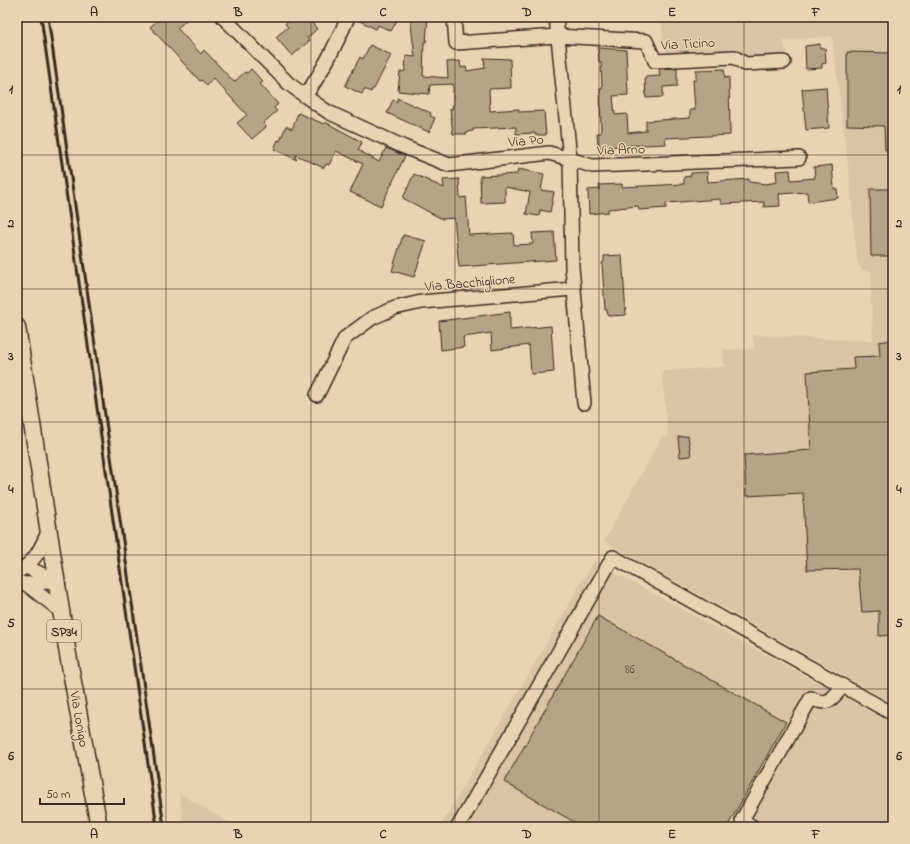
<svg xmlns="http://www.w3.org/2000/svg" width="910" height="844" viewBox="0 0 910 844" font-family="'Indie Flower',sans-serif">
  <rect width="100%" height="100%" fill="#e8d3b2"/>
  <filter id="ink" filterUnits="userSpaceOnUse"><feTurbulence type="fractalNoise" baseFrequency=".025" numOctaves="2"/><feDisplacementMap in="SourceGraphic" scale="8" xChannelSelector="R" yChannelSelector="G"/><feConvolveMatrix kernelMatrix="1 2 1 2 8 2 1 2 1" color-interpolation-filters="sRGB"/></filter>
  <g filter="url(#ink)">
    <path fill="#d9c5a5" d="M 661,17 L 893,17 L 893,703 L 604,541 L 660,440 L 663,436 L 668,438 L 662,371 L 724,367 L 723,350 L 754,349 L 753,335 L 873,341 L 871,296 L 872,272 L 862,270 L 857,262 L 849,173 L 832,36 L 783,41 L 792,65 L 748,69 L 735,68 L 733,54 L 668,58 L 663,42 Z
      M 594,561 L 893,724 L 893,827 L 761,827 L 751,822 L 747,827 L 440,827 Z
      M 179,793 L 236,827 L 184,827 Z"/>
    <path fill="#b7a488" stroke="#3b2a1e" d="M 161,17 L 190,17 L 177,28 L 201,54 L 204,50 L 234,82 L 245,72 L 247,73 L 251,69 L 263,82 L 260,84 L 278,104 L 274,108 L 277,111 L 263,123 L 266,127 L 252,139 L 237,123 L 247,115 L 213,78 L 207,86 L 202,80 L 200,81 L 150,27 Z
      M 294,17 L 307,17 L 317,29 L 307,38 L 310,40 L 292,56 L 276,37 L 288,27 L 285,24 Z
      M 356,17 L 399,17 L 391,31 L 378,25 L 376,29 L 356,19 Z
      M 410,17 L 428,17 L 426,42 L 424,42 L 423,76 L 448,78 L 447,62 L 460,61 L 461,68 L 466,67 L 467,71 L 485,68 L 484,58 L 510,59 L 511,88 L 489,89 L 490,111 L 519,109 L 519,112 L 544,111 L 546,135 L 535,135 L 535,133 L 516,134 L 516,127 L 473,129 L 473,131 L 467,132 L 467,134 L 453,134 L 450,109 L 452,109 L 453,104 L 453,84 L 430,85 L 429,94 L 398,91 L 400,72 L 405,71 L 406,56 L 415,57 Z
      M 820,44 L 820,48 L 825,48 L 826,63 L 822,64 L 822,68 L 806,69 L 805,46 Z
      M 370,45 L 391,55 L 374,89 L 372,89 L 371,92 L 364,89 L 362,94 L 345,86 L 360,57 L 363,59 Z
      M 598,48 L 626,50 L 628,95 L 613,96 L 615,115 L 627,114 L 628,133 L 646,131 L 646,121 L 690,118 L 690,110 L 695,110 L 693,80 L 696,80 L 696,70 L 724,69 L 725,78 L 729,77 L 730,135 L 665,138 L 666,144 L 598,147 L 597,133 L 601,133 L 600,88 L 602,88 L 601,62 L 599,62 Z
      M 847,52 L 893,53 L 893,149 L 885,150 L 884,126 L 847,125 Z
      M 677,68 L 677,86 L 663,87 L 663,97 L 646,98 L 645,77 L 660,76 L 659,69 Z
      M 826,87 L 829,128 L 806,130 L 802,89 Z
      M 397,98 L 431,113 L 430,116 L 435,118 L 429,132 L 387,113 L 393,100 L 397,102 Z
      M 298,113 L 324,124 L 325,122 L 362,142 L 358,150 L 379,162 L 386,148 L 405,156 L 381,206 L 350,192 L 363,164 L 336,151 L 329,165 L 326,164 L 324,168 L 296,155 L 295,157 L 297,160 L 274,149 L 278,140 L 280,141 L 286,126 L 292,129 Z
      M 832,165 L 834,189 L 837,189 L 838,198 L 808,202 L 807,192 L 779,194 L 780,206 L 764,207 L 764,202 L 721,204 L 720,199 L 666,203 L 666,208 L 639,210 L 638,206 L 608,209 L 608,212 L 589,214 L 588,190 L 600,189 L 599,185 L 622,184 L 622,187 L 684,184 L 684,177 L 691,176 L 691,173 L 707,172 L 708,182 L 749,179 L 749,182 L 766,184 L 777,182 L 776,171 L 790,170 L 791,180 L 815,178 L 814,167 Z
      M 518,169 L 544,174 L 541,190 L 554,192 L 550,212 L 540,210 L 539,216 L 526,214 L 530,192 L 505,187 L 505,202 L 481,203 L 480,176 L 517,174 Z
      M 414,174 L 444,188 L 443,180 L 459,179 L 460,198 L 466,197 L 469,235 L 513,233 L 514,245 L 533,244 L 532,233 L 554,232 L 556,260 L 459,267 L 454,218 L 442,219 L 403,198 Z
      M 870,189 L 893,189 L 893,256 L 871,256 Z
      M 403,235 L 426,241 L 414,277 L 392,271 Z
      M 622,255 L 626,315 L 608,316 L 607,310 L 605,310 L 602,263 L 604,262 L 604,256 Z
      M 510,312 L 510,330 L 551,326 L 554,372 L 531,374 L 529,345 L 492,350 L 491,333 L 463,337 L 464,347 L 441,350 L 439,321 Z
      M 892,340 L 893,635 L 879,636 L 879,611 L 862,612 L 858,569 L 807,570 L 803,493 L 746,496 L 744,455 L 811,450 L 807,372 L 854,369 L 853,357 L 880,356 L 879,342 Z
      M 688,436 L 691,456 L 680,457 L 678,437 Z
      M 598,616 L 786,722 L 727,827 L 583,827 L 504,782 Z"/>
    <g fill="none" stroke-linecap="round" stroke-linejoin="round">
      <defs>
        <path id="minor" d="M 223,17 L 288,83 L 305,96 L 328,112 L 404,147 L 449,165 L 549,153 L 570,159 L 572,267 L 584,403
          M 454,17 L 456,43 L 557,36 L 646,41 L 655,61 L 734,57 L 745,64 L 784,62
          M 556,17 L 570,159 L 592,166 L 799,158
          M 305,96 C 323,71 336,45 348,17
          M 317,395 L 345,338 L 372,318 L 395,308 L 421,302 L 573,289
          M 26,567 L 57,581
          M 17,572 C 35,563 41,548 49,530
          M 22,583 L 26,584 L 57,581
          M 26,584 L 61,611
          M 458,827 L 613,557 L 893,714
          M 753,827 L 742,820 L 811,698 C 828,707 832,699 843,686"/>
        <path id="major" d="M 17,327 L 67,649 L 99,827"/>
      </defs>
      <use href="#minor" stroke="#3b2a1e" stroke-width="16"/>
      <use href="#major" stroke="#3b2a1e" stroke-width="19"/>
      <use href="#minor" stroke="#e8d3b2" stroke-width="13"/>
      <use href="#major" stroke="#e8d3b2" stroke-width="16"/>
      <path stroke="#3b2a1e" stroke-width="3" d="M 41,17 L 157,827
        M 48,17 L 164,827"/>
    </g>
  </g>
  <path fill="none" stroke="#3b2a1e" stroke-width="1" stroke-opacity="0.55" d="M 166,17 L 166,827M 311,17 L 311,827M 455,17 L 455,827M 599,17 L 599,827M 744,17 L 744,827M 17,155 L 893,155M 17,289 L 893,289M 17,422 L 893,422M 17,555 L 893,555M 17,689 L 893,689"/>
  <g text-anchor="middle" stroke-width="3" stroke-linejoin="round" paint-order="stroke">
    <g font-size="12" fill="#5a4838">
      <text x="630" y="673">86</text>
    </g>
    <rect fill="#e8d3b2" stroke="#6f5d4a" stroke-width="1" x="47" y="620" width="34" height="22" rx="3"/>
    <g font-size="13" font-weight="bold" fill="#3b2a1e">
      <text x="64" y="636">SP34</text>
    </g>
    <g font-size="14" fill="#3b2a1e" stroke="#e8d3b2">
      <text transform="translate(688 43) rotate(-3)" y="5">Via Ticino</text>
      <text transform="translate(526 140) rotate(-5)" y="5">Via Po</text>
      <text transform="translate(621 149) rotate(-2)" y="5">Via Arno</text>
      <text transform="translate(470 282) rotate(-5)" y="5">Via Bacchiglione</text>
      <text transform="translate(80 719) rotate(80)" y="5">Via Lonigo</text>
    </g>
  </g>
  <rect width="910" height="844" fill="none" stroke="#e8d3b2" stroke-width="44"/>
  <path d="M40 798v6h84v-6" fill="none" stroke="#3b2a1e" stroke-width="2"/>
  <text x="46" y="798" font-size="12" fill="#3b2a1e" stroke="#e8d3b2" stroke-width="3" paint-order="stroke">50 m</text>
  <rect x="22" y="22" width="866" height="800" fill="none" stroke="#3b2a1e" stroke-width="1.5"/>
  <g font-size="13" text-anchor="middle" font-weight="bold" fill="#3b2a1e">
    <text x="94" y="16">A</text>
    <text x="238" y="16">B</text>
    <text x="383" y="16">C</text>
    <text x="527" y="16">D</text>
    <text x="672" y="16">E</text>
    <text x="816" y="16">F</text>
    <text x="11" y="93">1</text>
    <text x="899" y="93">1</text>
    <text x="11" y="227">2</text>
    <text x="899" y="227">2</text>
    <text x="11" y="360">3</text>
    <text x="899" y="360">3</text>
    <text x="11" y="493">4</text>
    <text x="899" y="493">4</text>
    <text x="11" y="627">5</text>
    <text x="899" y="627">5</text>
    <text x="11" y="760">6</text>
    <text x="899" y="760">6</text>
    <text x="94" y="838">A</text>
    <text x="238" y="838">B</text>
    <text x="383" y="838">C</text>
    <text x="527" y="838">D</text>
    <text x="672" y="838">E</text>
    <text x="816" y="838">F</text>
  </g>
</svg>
